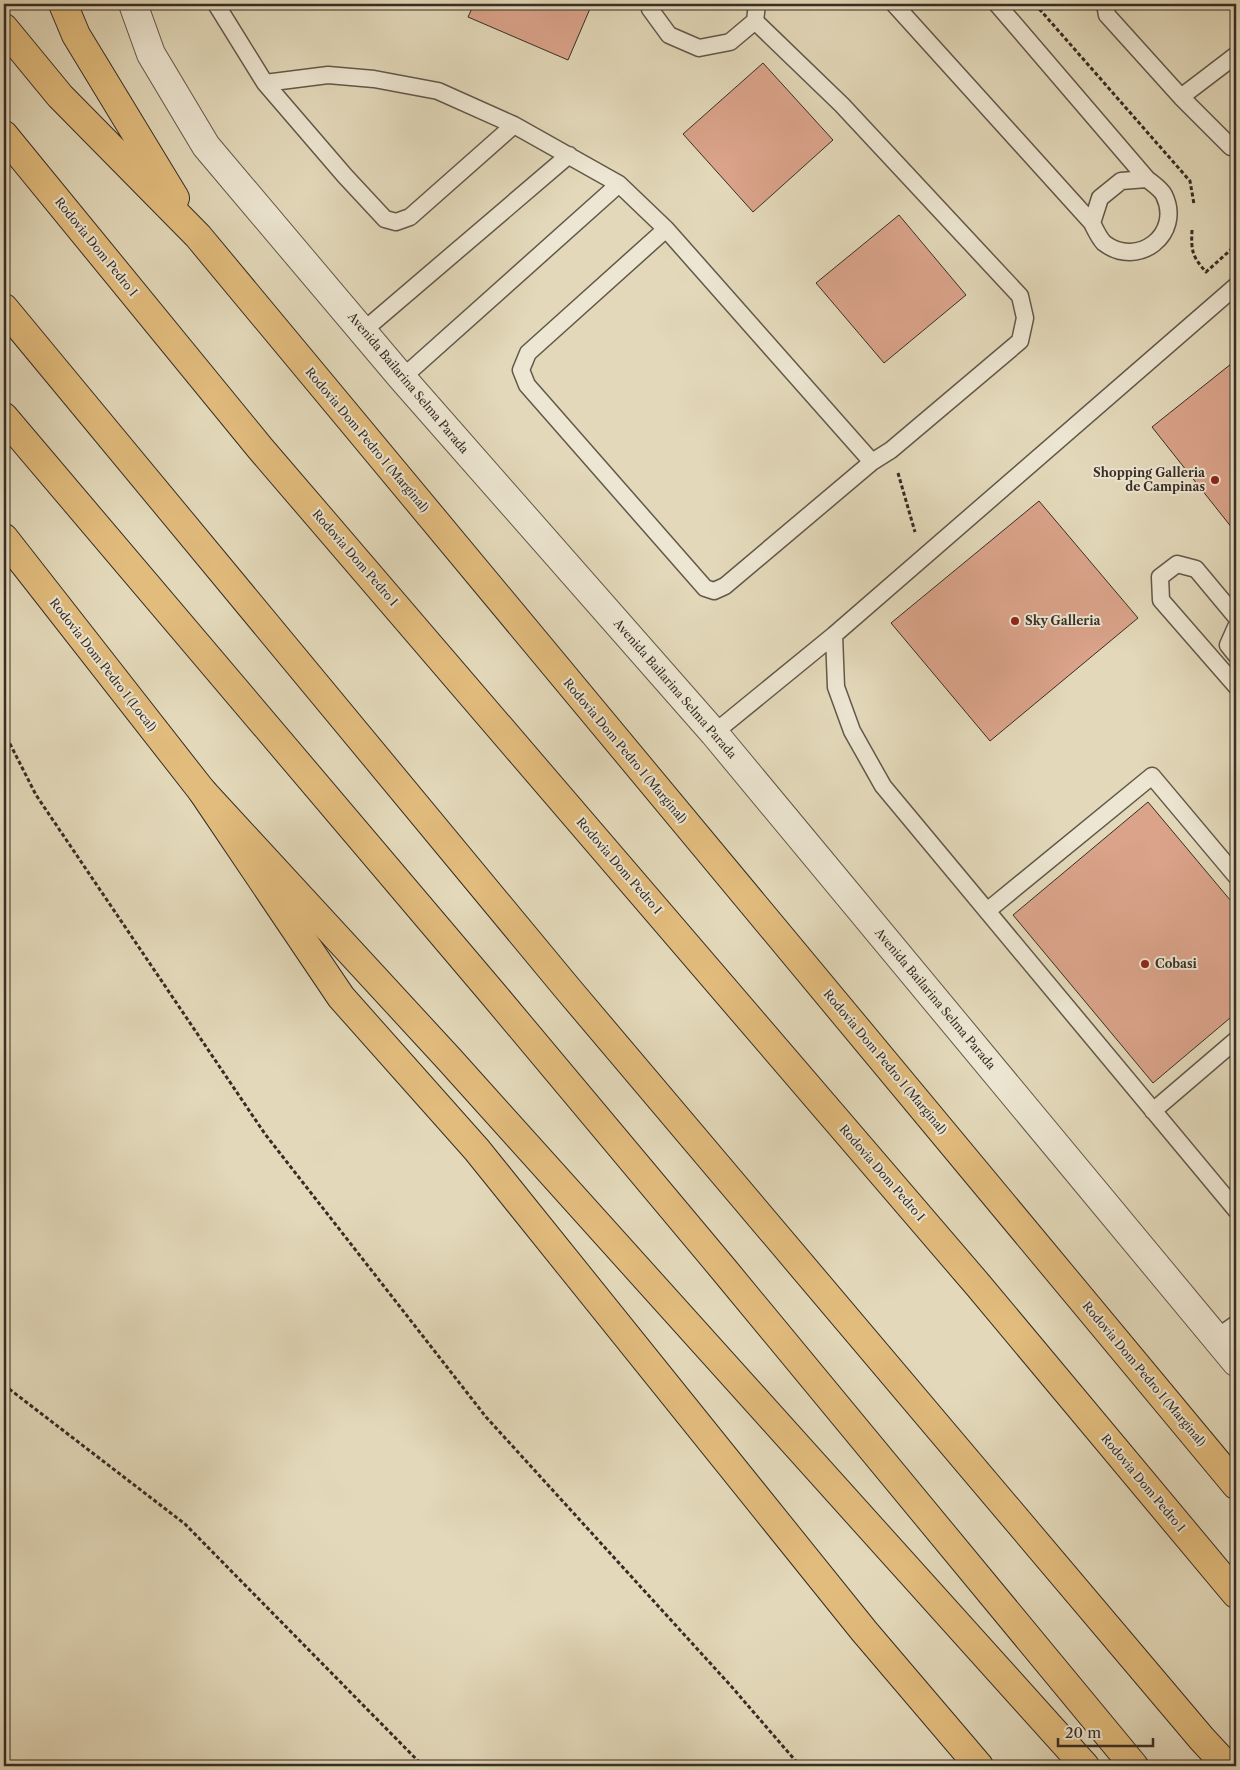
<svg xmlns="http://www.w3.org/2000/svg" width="1240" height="1770" viewBox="0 0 1240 1770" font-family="'Libre Caslon Text',serif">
  <rect width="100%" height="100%" fill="#e3d9ba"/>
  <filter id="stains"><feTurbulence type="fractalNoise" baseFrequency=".004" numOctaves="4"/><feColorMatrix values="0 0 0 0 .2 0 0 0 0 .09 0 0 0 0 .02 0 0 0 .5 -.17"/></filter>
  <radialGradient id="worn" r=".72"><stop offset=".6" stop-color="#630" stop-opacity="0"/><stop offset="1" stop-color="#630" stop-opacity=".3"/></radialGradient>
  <path fill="#daa38a" stroke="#372d25" d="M 474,4 L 592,4 L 568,60 L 468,17 Z
    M 763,63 L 833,140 L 753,212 L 683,134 Z
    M 899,215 L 966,295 L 884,363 L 816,283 Z
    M 1236,360 L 1236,533 L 1152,427 Z
    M 1039,501 L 1138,618 L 990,741 L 891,623 Z
    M 1148,802 L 1236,907 L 1236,1013 L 1153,1083 L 1013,915 Z"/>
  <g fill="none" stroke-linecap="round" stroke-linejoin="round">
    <defs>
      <path id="service" d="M 216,4 L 265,83 L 345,176 L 385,219 L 396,222 L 410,217 L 514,125
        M 649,4 L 650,9 L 669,35 L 699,48 L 730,42 L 755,21 L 757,4
        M 894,4 L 1092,223 C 1095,229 1099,238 1104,243 C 1138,269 1183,234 1164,195 C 1161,189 1152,183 1147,179 L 997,4
        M 1105,4 L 1107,15 L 1181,97 L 1231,147 L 1236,147
        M 265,83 L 328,75 L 374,79 L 438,91 L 514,125 L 619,184 L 666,229 L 872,462
        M 1181,97 L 1236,55
        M 1092,223 L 1100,198 L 1121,181 L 1147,179
        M 666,229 L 528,353 L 521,370 L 527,385 L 705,588 L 714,591 L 725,586 L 872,462 L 891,450 L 1020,341 L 1025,318 L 1020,296 L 842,105 L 755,21
        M 363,331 L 569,155
        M 402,378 L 619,184
        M 1236,617 L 1196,569 L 1177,564 L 1160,577 L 1161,600 L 1236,686
        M 1236,627 L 1228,645 L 1236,655
        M 834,635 L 836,687 L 852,731 L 883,786 L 1236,1210
        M 714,733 L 834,635 L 1236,286
        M 987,911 L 1152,776 L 1236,876
        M 1153,1111 L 1236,1040
        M 1216,1338 L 1236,1324"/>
      <path id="tertiary" d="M 133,4 L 151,54 L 206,146 L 402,378 L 714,733 L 1236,1362"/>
      <path id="primary" d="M 4,538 L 202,791 L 341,997 L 477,1150 L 864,1631 L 979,1766"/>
      <path id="trunk" d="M 63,4 L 76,35 L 175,198
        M 4,28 L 60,96 L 198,236 L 1236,1485
        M 4,417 L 494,995 L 725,1271 L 1134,1766
        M 202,791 L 449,1059 L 1085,1766"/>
      <path id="motorway" d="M 4,135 L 260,448 L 978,1285 L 1236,1594
        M 4,308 L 567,988 L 1202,1739 L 1227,1766"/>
    </defs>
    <use href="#service" stroke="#62584a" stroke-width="19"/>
    <use href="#tertiary" stroke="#62584a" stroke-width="30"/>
    <use href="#primary" stroke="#372d25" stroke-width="30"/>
    <use href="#trunk" stroke="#372d25" stroke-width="30"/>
    <use href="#motorway" stroke="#372d25" stroke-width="30"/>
    <path stroke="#372d25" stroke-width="3" stroke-dasharray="4 2.5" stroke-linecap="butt" d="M 1035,4 L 1190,181 L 1194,204
      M 1192,230 C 1191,251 1192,256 1206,272 L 1236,245
      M 898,473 L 915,532
      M 4,732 L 36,795 L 265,1134 L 486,1417 L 731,1686 L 800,1766
      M 4,1385 L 185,1524 L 423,1766"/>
    <use href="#service" stroke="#ede6d2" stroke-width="16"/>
    <use href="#tertiary" stroke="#ede6d2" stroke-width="28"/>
    <use href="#primary" stroke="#e2bc7d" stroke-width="28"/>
    <use href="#trunk" stroke="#e2bc7d" stroke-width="28"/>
    <use href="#motorway" stroke="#e2bc7d" stroke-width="28"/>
  </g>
  <g fill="#8f2418" stroke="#ede6d2" stroke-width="2">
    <circle cx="1215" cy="480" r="5"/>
    <circle cx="1015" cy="621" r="5"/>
    <circle cx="1145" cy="964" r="5"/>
  </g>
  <g text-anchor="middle" stroke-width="4" stroke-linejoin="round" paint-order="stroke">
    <g font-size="12" fill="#372d25" stroke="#ede6d2">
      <text transform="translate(96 247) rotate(51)" y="4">Rodovia Dom Pedro I</text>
      <text transform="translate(408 383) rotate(50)" y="4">Avenida Bailarina Selma Parada</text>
      <text transform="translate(367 440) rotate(50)" y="4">Rodovia Dom Pedro I (Marginal)</text>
      <text transform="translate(355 558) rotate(49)" y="4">Rodovia Dom Pedro I</text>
      <text transform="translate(103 665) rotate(52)" y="4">Rodovia Dom Pedro I (Local)</text>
      <text transform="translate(675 689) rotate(49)" y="4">Avenida Bailarina Selma Parada</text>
      <text transform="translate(625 751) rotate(50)" y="4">Rodovia Dom Pedro I (Marginal)</text>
      <text transform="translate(619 866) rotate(49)" y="4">Rodovia Dom Pedro I</text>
      <text transform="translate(935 999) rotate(50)" y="4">Avenida Bailarina Selma Parada</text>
      <text transform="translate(885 1062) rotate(50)" y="4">Rodovia Dom Pedro I (Marginal)</text>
      <text transform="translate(882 1173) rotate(49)" y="4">Rodovia Dom Pedro I</text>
      <text transform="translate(1144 1374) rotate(50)" y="4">Rodovia Dom Pedro I (Marginal)</text>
      <text transform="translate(1143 1483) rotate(50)" y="4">Rodovia Dom Pedro I</text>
    </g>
    <g font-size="12" font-weight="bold" fill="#372d25" stroke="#ede6d2" text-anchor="start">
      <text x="1205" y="477" text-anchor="end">Shopping Galleria<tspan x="1205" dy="14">de Campinas</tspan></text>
      <text x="1025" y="625">Sky Galleria</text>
      <text x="1155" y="968">Cobasi</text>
    </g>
  </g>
  <rect width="1240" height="1770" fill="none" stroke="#e3d9ba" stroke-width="20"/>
  <rect x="5" y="5" width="1230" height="1760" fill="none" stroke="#372d25" stroke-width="2.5"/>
  <rect x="10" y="10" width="1220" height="1750" fill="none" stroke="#372d25"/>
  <path d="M1058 1738v8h95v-8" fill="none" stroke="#372d25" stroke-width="2.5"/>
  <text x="1065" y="1738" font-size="15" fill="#372d25" stroke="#ede6d2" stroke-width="4" paint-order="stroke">20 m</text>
  <rect width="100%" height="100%" filter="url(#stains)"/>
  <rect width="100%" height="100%" fill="url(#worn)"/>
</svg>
